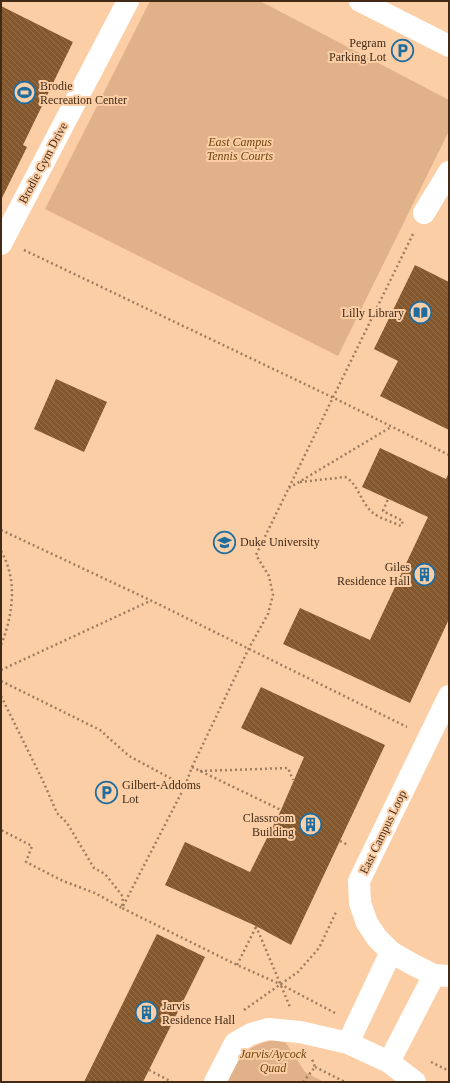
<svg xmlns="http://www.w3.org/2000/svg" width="450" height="1083" viewBox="0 0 450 1083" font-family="Georgia,serif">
  <defs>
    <pattern id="building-back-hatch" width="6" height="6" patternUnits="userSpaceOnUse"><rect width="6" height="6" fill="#84572c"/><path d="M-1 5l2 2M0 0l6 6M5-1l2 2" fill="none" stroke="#94714f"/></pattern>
  </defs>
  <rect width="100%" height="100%" fill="#fccea6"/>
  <path fill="#e1b289" d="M 150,1 L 260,1 L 449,100 L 449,131 L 338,356 L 45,209 Z
    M 273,1040 L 286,1043 L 305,1072 L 324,1082 L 227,1082 C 240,1056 244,1047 273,1040 Z"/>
  <path fill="url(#building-back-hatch)" d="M 1,6 L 73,42 L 23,145 L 27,147 L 1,200 Z
    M 415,265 L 449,282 L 449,430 L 380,396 L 398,361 L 374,349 Z
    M 56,379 L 107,402 L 84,452 L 34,429 Z
    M 380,448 L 446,479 L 449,472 L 449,619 L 410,703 L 283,644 L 300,608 L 370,640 L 428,517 L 362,487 Z
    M 261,687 L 385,745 L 291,945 L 256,926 L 165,885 L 185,842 L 250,872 L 281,810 L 304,757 L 241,728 Z
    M 157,934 L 205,957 L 143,1082 L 84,1082 Z"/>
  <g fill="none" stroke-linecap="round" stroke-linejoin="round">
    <path stroke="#9f7d5f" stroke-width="2.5" stroke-dasharray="2 3" stroke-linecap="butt" d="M 24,250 L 334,398 L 449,455
      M 300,482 L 345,477 C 358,483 361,503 372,512 C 378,518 393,522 401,526 L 403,521 L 383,511 L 388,499
      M 289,488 L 391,427
      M 1,530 L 150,600 L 407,727
      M 1,551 C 18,580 13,615 1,645
      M 1,670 L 150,601
      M 1,681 L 100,730 L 129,756 L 185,786
      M 1,696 L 43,781 L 57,813 L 67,823 L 94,868 L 105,874 L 117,889 L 123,897 L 122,908 L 95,893 L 63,881 L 26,862 L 32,846 L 1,830
      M 192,767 L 281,810
      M 200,771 L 288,768 L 293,780
      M 340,841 L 348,845
      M 256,926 L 290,1007
      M 237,965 L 256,927
      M 244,1010 L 298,972 L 319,948 L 337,910
      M 335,1013 L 280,984 L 237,965 L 122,908 L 185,786 L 192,767 L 249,648 L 268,614 L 273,595 L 269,576 L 256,555 L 413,234
      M 431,1062 L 449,1071
      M 315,1067 L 345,1082
      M 149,1070 L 172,1082
      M 303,1082 L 315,1067 L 312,1059"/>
    <path stroke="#fff" stroke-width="22" d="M 360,1 L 449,46
      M 424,213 L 449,172
      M 1,244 L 128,1
      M 449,696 L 359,881 L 360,903 L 367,923 L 377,938 L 391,952 L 412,964 L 434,975 L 449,976
      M 348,1043 L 391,952
      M 389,1062 L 434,975
      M 215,1082 L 235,1043 L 251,1034 L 268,1029 L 300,1032 L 348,1043 L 389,1062 L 415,1082"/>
  </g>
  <defs>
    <symbol id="parking-ring" viewBox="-11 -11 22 22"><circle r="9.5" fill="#fccea6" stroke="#1f6d9f" stroke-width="1.5"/><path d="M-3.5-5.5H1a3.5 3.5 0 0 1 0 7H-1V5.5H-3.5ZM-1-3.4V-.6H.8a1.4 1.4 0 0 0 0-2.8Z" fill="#1f6d9f"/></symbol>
    <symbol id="stadium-ring" viewBox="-11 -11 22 22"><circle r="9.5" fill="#fccea6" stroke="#1f6d9f" stroke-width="1.5"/><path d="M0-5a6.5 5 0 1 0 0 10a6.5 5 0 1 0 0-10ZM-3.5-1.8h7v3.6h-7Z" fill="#1f6d9f"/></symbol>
    <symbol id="library-ring" viewBox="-11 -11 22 22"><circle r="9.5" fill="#fccea6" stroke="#1f6d9f" stroke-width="1.5"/><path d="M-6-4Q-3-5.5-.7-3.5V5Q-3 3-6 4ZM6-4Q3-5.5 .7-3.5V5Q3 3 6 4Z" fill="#1f6d9f"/></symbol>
    <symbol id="university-ring" viewBox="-11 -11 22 22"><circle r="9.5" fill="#fccea6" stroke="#1f6d9f" stroke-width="1.5"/><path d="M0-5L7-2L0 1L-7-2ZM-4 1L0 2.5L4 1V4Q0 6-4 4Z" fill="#1f6d9f"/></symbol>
    <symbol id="building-ring" viewBox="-11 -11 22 22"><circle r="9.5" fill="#fccea6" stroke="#1f6d9f" stroke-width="1.5"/><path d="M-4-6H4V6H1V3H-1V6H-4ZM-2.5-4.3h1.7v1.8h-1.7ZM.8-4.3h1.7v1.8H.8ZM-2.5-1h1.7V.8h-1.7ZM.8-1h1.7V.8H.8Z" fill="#1f6d9f"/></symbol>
  </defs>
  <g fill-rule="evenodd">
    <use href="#parking-ring" x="390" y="38" width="25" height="25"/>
    <use href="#stadium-ring" x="12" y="80" width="25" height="25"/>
    <use href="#library-ring" x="408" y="300" width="25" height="25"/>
    <use href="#university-ring" x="212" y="530" width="25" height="25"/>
    <use href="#building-ring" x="412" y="562" width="25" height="25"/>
    <use href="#parking-ring" x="94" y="780" width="25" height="25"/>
    <use href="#building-ring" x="298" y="812" width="25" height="25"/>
    <use href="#building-ring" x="134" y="1000" width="25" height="25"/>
  </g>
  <g text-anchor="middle" stroke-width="4" stroke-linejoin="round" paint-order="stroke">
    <g font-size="12" fill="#412b17" stroke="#fccea6" text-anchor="end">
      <text x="386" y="47">Pegram<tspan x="386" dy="14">Parking Lot</tspan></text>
      <text x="40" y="90" text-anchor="start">Brodie<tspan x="40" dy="14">Recreation Center</tspan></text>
      <text x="404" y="317">Lilly Library</text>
      <text x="240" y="546" text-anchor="start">Duke University</text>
      <text x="410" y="571">Giles<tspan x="410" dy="14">Residence Hall</tspan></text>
      <text x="122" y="789" text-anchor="start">Gilbert-Addoms<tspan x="122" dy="14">Lot</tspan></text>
      <text x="294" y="822">Classroom<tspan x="294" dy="14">Building</tspan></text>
      <text x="162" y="1010" text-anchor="start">Jarvis<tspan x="162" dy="14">Residence Hall</tspan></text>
    </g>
    <g font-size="12" font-style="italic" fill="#71420d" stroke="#fccea6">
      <text x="240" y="146">East Campus<tspan x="240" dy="14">Tennis Courts</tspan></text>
      <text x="273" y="1058">Jarvis/Aycock<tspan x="273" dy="14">Quad</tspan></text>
    </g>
    <g font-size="12" fill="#412b17" stroke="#fccea6">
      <text transform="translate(43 163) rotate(-62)" y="4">Brodie Gym Drive</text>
      <text transform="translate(383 832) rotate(-64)" y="4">East Campus Loop</text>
    </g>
  </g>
  <rect width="450" height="1083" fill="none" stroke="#412b17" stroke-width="4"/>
</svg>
